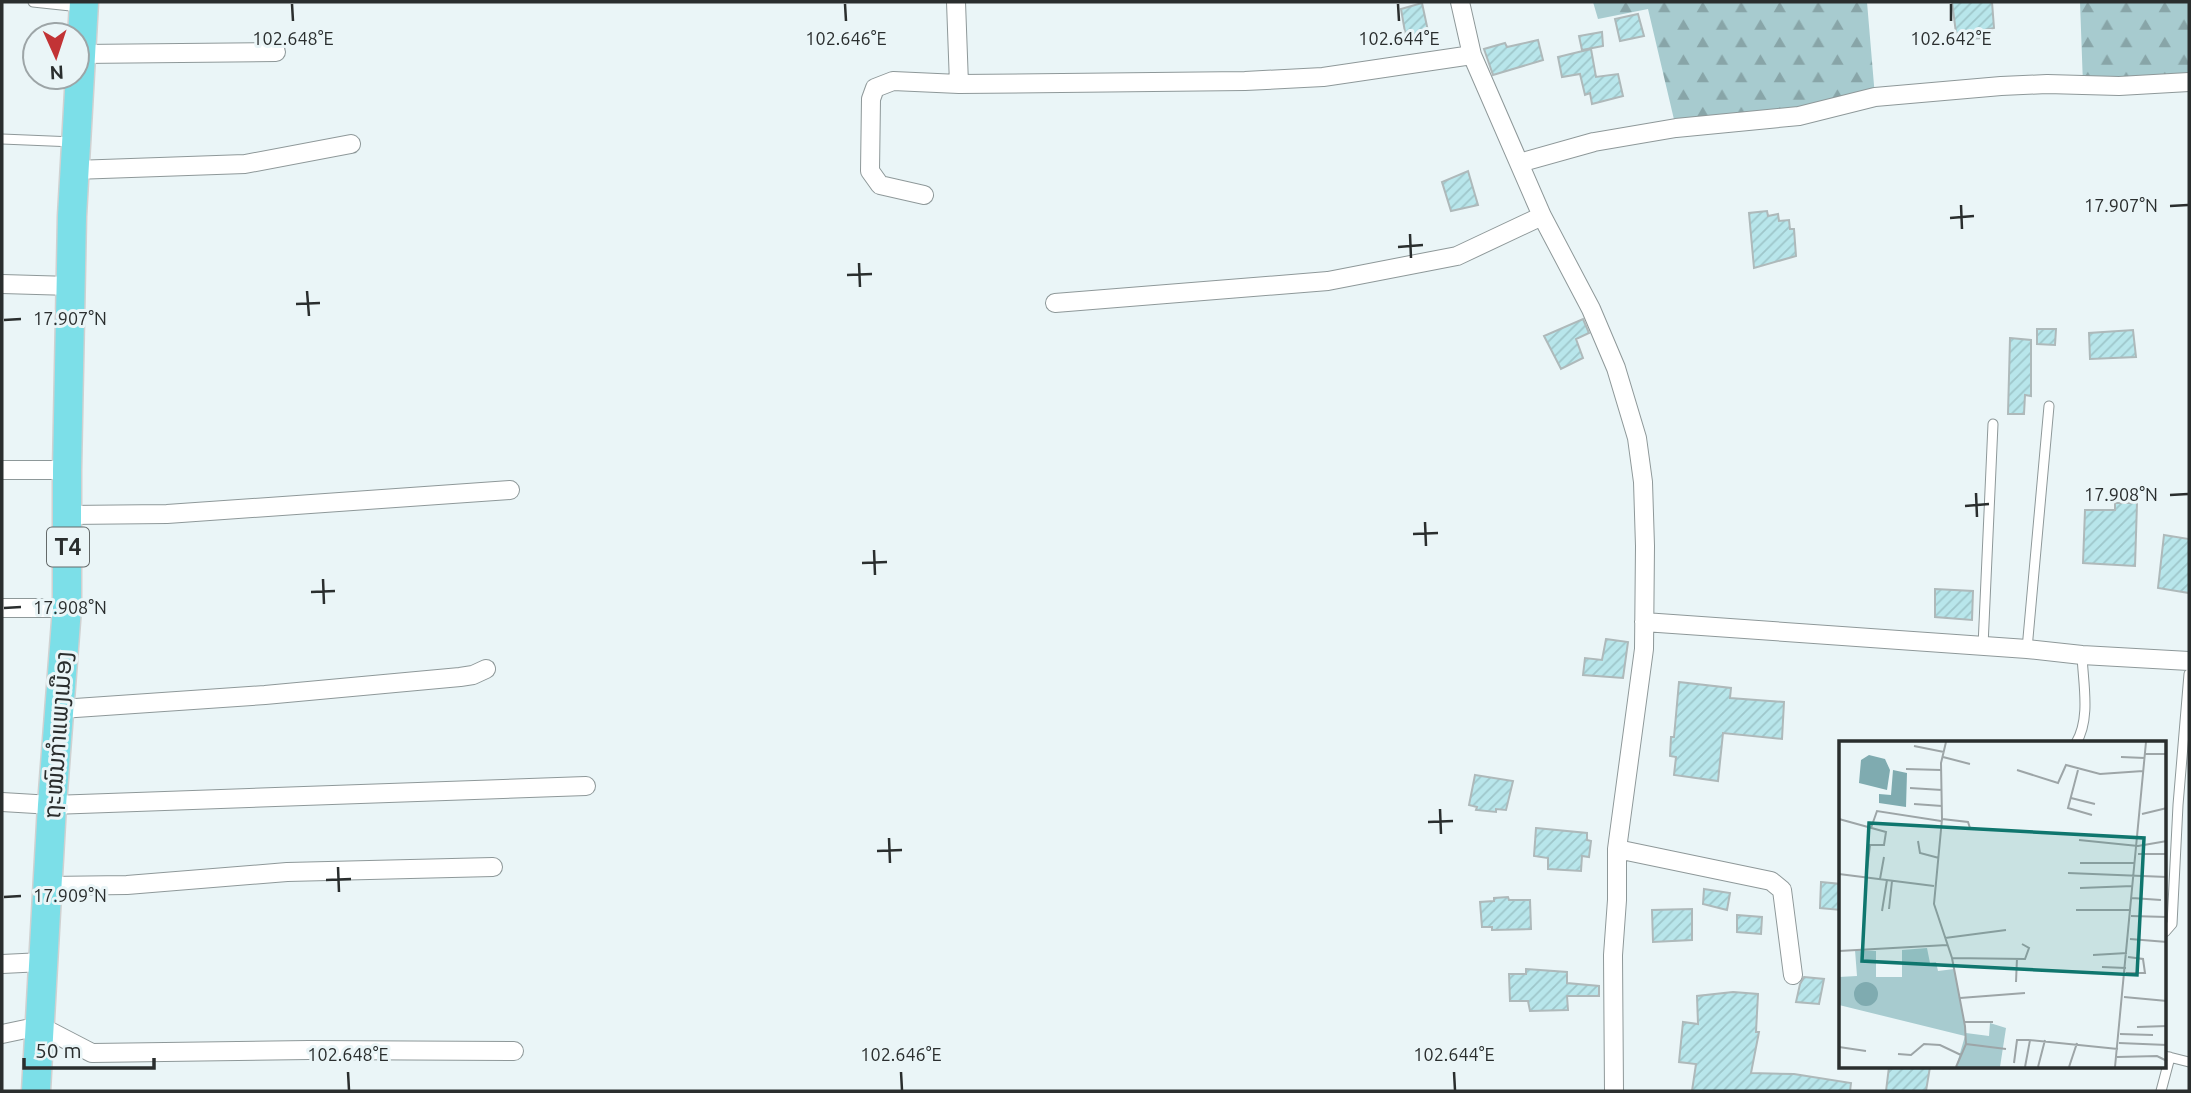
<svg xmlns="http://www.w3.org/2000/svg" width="2191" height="1093" viewBox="0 0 2191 1093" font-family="Ubuntu,'Noto Sans Lao',sans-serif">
  <defs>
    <pattern id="forest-firs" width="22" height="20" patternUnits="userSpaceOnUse" patternTransform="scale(1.75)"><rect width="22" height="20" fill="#a7cbcf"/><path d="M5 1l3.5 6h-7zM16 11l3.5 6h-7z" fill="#88a5a8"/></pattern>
    <pattern id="building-hatch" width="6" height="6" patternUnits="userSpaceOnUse" patternTransform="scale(1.75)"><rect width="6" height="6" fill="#b8e6eb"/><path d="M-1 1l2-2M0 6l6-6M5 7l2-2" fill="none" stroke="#9ec6ca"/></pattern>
  </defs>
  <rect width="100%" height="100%" fill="#eaf5f7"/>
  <path fill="url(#forest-firs)" d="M 1593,2 L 1867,2 L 1875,97 L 1676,128 L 1648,9 L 1598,19 Z
    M 2080,2 L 2189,2 L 2189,82 L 2083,85 Z"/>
  <path fill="url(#building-hatch)" stroke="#aeb9ba" stroke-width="2" d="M 1952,2 L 1992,2 L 1994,28 L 1984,30 L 1985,38 L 1966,39 L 1966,32 L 1956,33 Z
    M 1422,3 L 1428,31 L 1406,38 L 1401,9 Z
    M 1638,14 L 1644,36 L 1620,41 L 1615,19 Z
    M 1602,32 L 1603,46 L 1582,50 L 1579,36 Z
    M 1538,40 L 1543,60 L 1493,75 L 1484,49 L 1505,43 L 1507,47 Z
    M 1591,49 L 1596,77 L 1618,74 L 1623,96 L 1592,104 L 1590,93 L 1585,95 L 1580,74 L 1562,77 L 1558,57 Z
    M 1468,171 L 1478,205 L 1451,211 L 1442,182 Z
    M 1767,211 L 1768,216 L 1778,214 L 1779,221 L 1789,220 L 1790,229 L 1794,229 L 1796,256 L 1754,268 L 1749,213 Z
    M 1583,319 L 1589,333 L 1576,339 L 1583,358 L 1561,369 L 1544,336 Z
    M 2037,329 L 2056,329 L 2055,345 L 2037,344 Z
    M 2133,330 L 2136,357 L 2090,359 L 2089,333 Z
    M 2010,338 L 2031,340 L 2031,396 L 2025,395 L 2024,414 L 2008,414 Z
    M 2115,503 L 2137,503 L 2135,566 L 2083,563 L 2085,510 L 2115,510 Z
    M 2164,535 L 2189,539 L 2189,593 L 2158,588 Z
    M 1935,589 L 1973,591 L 1972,620 L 1935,617 Z
    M 1606,639 L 1628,642 L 1623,678 L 1583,675 L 1585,658 L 1602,660 Z
    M 1679,682 L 1731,688 L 1730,698 L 1784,702 L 1782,739 L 1723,733 L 1718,781 L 1674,775 L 1676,757 L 1670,756 L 1671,737 L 1674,737 Z
    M 1475,775 L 1513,781 L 1506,810 L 1496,809 L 1496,812 L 1476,810 L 1477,807 L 1469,805 Z
    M 1536,828 L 1587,833 L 1587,840 L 1591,841 L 1589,857 L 1582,856 L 1581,871 L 1548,869 L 1548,858 L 1534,856 Z
    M 1821,882 L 1841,884 L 1841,910 L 1820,908 Z
    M 1704,889 L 1730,893 L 1727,910 L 1703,904 Z
    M 1508,897 L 1509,900 L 1530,900 L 1531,929 L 1492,930 L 1492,927 L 1482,927 L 1480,902 L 1494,901 L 1494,898 Z
    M 1692,909 L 1692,940 L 1653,942 L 1652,910 Z
    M 1737,915 L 1762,917 L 1761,934 L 1737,932 Z
    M 1526,969 L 1567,972 L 1567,983 L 1599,986 L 1599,996 L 1567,996 L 1568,1010 L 1530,1011 L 1528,1001 L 1510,1001 L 1509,974 L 1526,974 Z
    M 1804,977 L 1824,979 L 1819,1004 L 1796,1002 L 1800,984 Z
    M 1733,992 L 1758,994 L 1756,1032 L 1759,1032 L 1751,1073 L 1794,1074 L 1851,1083 L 1850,1091 L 1692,1091 L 1696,1064 L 1679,1062 L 1683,1022 L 1698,1024 L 1697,996 Z
    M 1889,1067 L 1930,1067 L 1926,1091 L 1886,1091 Z"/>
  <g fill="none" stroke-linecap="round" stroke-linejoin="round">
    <defs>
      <path id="lane" d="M 33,2 L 80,7
        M 2,139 L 74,142
        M 1983,646 L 1993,424
        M 2027,649 L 2049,406
        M 2076,743 C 2091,718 2083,683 2082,655
        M 2165,932 L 2172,924 L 2178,805 L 2189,674
        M 2165,1056 L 2189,1062
        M 2161,1091 L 2170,1057"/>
      <path id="street" d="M 956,2 L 959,84
        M 1460,2 L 1472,55 L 1542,216 L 1591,309 L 1616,368 L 1637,438 L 1643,482 L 1645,546 L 1644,649 L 1617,849 L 1617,900 L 1613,955 L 1614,1091
        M 81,54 L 276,52
        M 1519,163 L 1594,142 L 1676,128 L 1799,116 L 1875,97 L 2001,86 L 2047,84 L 2119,86 L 2189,82
        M 74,170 L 245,164 L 351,144
        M 924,195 L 880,185 L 870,171 L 871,99 L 875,88 L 893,81 L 959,84 L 1245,81 L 1323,77 L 1472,55
        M 2,284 L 71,286
        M 1055,303 L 1328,281 L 1457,256 L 1542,216
        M 2,470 L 67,470
        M 68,515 L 167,514 L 510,490
        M 2,608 L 67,608
        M 1644,622 L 2027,649 L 2082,655 L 2189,661
        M 61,709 L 265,695 L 460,677 L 473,675 L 486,669
        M 2,802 L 52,805 L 586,786
        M 1617,849 L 1771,881 L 1782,890 L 1793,975
        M 48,886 L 127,885 L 287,872 L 493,867
        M 2,964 L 43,962
        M 2,1034 L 40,1026 L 92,1053 L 309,1050 L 514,1051"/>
      <path id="primary" d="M 36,1091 L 52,805 L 67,608 L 67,470 L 72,216 L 84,2"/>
    </defs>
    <use href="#lane" stroke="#8e9899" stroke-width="11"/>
    <use href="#street" stroke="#8e9899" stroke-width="20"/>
    <use href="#primary" stroke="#d0d1d1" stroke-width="31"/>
    <use href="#lane" stroke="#fff" stroke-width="9"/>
    <use href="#street" stroke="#fff" stroke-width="18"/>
    <use href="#primary" stroke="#7cdfe8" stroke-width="28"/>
  </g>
  <path fill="none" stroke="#2a2e2e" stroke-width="2.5" d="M 292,4 L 293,21M 845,4 L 846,21M 1398,4 L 1399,21M 1951,4 L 1951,21M 1961,205 L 1962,229M 2170,206 L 2188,205M 1950,218 L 1974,216M 1410,234 L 1411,258M 1398,247 L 1423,245M 859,263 L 860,287M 847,275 L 872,274M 307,291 L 309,316M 296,304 L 320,303M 4,320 L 21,319M 1976,493 L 1977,517M 2170,495 L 2188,494M 1965,506 L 1989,504M 1425,522 L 1426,546M 1413,534 L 1438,533M 874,550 L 875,575M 862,563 L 887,562M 323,579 L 324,604M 311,592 L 335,591M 4,608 L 21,607M 1440,809 L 1441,834M 1428,822 L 1453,821M 889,838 L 890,863M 877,851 L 902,850M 338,867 L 339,892M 326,880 L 351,879M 4,897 L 21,896M 348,1072 L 349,1090M 901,1072 L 902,1090M 1454,1072 L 1455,1090"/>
  <g text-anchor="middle" stroke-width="6" stroke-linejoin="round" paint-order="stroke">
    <rect fill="#eaf5f7" stroke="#646a6a" stroke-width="2" x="47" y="527.5" width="42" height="39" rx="5"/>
    <g font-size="23" font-weight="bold" fill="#2a2e2e">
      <text x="68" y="555">T4</text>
    </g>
    <g font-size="24" fill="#2a2e2e" stroke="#eaf5f7">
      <text transform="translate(58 735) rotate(-86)" y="8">ຖະໜົນກຳແພງເມືອງ</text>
    </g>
  </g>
  <g transform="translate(1839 741)">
    <rect width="327" height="327" fill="#eaf5f7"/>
    <path d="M 88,207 L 91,222 L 97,221 L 99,230 L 115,228 L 127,292 L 150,295 L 151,282 L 167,287 L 161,326 L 117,326 L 126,295 L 0,264 L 0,236 L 18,235 L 16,209 L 37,210 L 37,236 L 63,236 L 63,209 Z" fill="#a7cbcf"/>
    <path d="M 30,14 L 46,18 L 51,29 L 48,49 L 20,42 L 22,19 ZM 54,29 L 68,32 L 67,66 L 40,62 L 40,53 L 52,54 ZM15 253a12 12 0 1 1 24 0a12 12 0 1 1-24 0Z" fill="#7fabb0"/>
    <path fill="none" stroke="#9da5a7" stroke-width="2" d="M 107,1 L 102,22 L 103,78 L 95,163 L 113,217 L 126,285 L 127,303 L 117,326M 75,5 L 105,11M 306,13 L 328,13M 104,16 L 131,23M 282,16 L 306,17M 67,28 L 102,29M 178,29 L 219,42 L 227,24 L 261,33 L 304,30M 239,29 L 229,67 L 253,74M 71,47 L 103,49M 232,57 L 256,63M 75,63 L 103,65M 303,73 L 328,67M 0,78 L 47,91 L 45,104 L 31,104 L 27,137M 103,78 L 129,81 L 131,87M 32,87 L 38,70 L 102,80M 240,99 L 299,105 L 328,100M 79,100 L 81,112 L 100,117M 299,113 L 328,113M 241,122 L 296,122M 229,132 L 328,136M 0,133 L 95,145M 41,138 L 45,116M 241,147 L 294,145M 293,157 L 322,159M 50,168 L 53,140M 237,169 L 292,169M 43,170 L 48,139M 292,175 L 328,176M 106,197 L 167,189M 291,198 L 328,201M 0,210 L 108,204M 254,214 L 288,212M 113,217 L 186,218 L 190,207 L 183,203M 263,226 L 287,227M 287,232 L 306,232 L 304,218 L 289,216M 177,241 L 178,217M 285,256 L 328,260M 121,257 L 186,252M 126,281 L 154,281M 298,286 L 328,285M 281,293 L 314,294M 280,302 L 328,304M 127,303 L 167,308M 0,306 L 27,310M 59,313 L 72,314 L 85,303 L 101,304 L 122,314M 278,316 L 318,315 L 328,320M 175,322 L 178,299 L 190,299M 186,326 L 191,299 L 279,308M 199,326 L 206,299M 230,326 L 238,302M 276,326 L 307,1"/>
    <path fill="#0f766e" fill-opacity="0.15" stroke="#0f766e" stroke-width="3.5" d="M 30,82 L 305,97 L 298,234 L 23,220 Z"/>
    <rect width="327" height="327" fill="none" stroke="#2a2e2e" stroke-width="3.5"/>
  </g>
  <g font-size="18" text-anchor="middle" fill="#2a2e2e" stroke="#eaf5f7" stroke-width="6" stroke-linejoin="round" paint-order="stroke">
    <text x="293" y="45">102.648°E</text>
    <text x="1399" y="45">102.644°E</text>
    <text x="846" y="45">102.646°E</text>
    <text x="1951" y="45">102.642°E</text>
    <text x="2121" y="212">17.907°N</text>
    <text x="70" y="325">17.907°N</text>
    <text x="2121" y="501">17.908°N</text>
    <text x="70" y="614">17.908°N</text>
    <text x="70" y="902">17.909°N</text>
    <text x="348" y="1061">102.648°E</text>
    <text x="901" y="1061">102.646°E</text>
    <text x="1454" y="1061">102.644°E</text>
  </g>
  <rect width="2191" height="1093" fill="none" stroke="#2a2e2e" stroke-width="7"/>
  <g transform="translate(56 56) rotate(177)"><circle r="33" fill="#eaf5f7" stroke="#9da5a7" stroke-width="2"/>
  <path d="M0-5L12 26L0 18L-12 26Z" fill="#c23335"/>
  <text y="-10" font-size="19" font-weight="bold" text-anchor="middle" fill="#2a2e2e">N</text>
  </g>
  <path d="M24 1058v10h130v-10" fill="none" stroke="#2a2e2e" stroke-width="3.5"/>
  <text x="35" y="1058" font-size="21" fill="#2a2e2e" stroke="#eaf5f7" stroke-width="5" paint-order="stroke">50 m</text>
</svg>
